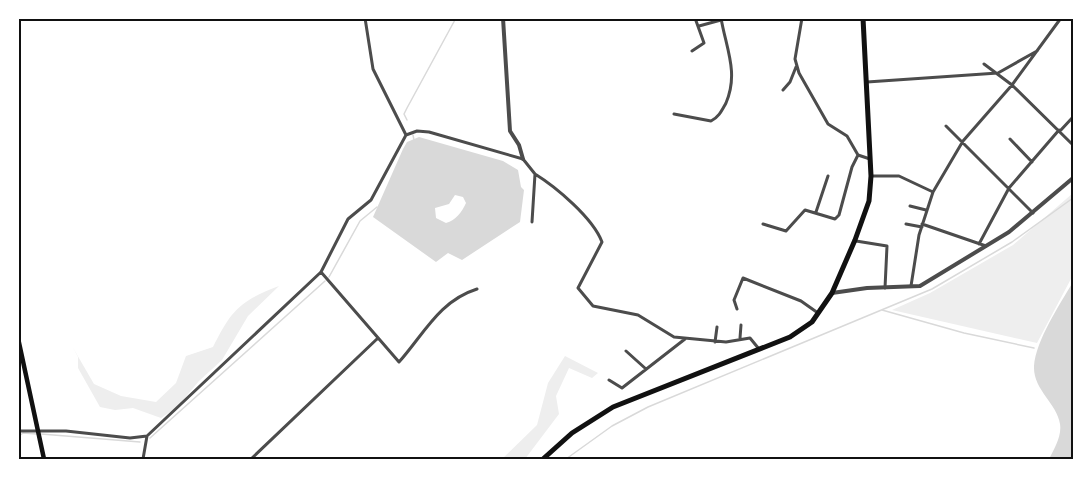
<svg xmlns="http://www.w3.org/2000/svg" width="1091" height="477" viewBox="0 0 1091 477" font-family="'Space Grotesk',sans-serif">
  <rect width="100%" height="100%" fill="#fff"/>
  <path fill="#eee" d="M 1073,193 L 1073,275 L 1037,343 L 892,310 L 930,293 L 1013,245 Z
    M 279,286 L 248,316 L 222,360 L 199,381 L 177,407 L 161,418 L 133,408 L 115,410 L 100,407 L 78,368 L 78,357 L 72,346 L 94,384 L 121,396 L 156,402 L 176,383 L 186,356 L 213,347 C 231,311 239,301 279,286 Z
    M 565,356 L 598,373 L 592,378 L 569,368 L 556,396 L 559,414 L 525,459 L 502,459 L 537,425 L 548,383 Z"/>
  <path fill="#d9d9d9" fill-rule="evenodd" d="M 419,137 L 503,161 L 518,170 L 521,187 L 524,190 L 520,222 L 462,260 L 448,253 L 436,262 L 373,217 L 403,149 L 407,142 ZM 455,195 L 463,197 L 466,203 C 462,212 456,220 446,223 L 436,218 L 435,208 L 449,204 Z
    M 1073,282 L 1073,459 L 1049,459 C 1054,449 1062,436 1060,424 C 1057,403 1033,390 1034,366 C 1036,340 1060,304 1073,282 Z"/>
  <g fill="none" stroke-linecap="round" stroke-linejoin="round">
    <path stroke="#d9d9d9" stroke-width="1.5" d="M 407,120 L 404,114 L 407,108 L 456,18
      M 413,135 L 414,140
      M 329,277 L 360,221 L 377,207
      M 882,310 L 964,333 L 1034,348
      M 41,434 L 140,442
      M 18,437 L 23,433 L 37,434
      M 150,438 L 325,281
      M 566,459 L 612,426 L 648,407 L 932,289 L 1012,242 L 1073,198"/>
    <path stroke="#4c4c4c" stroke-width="3" d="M 365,18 L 373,69 L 406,135
      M 802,18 L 795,59 L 799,73 L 828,124 L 847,136 L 858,155 L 870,159
      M 699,26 L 721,20
      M 692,51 L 704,43 L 695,18
      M 984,64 L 1012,85 L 1073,145
      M 867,82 L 998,73 L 1037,51
      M 783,90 L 790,82 L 796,67
      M 674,114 L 711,121 C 719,117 722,110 726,103 C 739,73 726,48 721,18
      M 946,126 L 1033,213
      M 1060,131 L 1073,117
      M 1010,139 L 1032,162
      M 535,174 C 556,187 593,218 602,242 L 578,288 L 593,306 L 638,315 L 674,337 L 726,342 L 750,338 L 759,349
      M 871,176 L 899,176 L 933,192 L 919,235 L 911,286
      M 933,192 L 963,141 L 1012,85 L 1061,18
      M 910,206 L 926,210
      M 816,212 L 828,176
      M 763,224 L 786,231 L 805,210 L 835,219 L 839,215 L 852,167 L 858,155
      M 906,224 L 922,227
      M 922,224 L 986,246
      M 856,241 L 887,246 L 885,288
      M 979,244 L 1009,188 L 1059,130
      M 321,272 L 399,362 C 424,334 439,301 477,289
      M 737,309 L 734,300 L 743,278 L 801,301 L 818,313
      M 740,338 L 741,325
      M 715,342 L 717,327
      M 626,351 L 646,369
      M 609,380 L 622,388 L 685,339
      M 18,431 L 66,431 L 130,438 L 147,436
      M 143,459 L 147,436 L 321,272 L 348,219 L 371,200 L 406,135 L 417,131 L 429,132 L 523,159 L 535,174 L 532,222
      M 251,459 L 378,338"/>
    <path stroke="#4c4c4c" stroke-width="4" d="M 503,18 L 510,131 L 519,145 L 523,159
      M 832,293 L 867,288 L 920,286 L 1009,232 L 1073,178"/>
    <path stroke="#111" stroke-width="4.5" d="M 18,338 L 44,459"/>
    <path stroke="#111" stroke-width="5" d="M 543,459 L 572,433 L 613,407 L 790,337 L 812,322 L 832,293 L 855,240 L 869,201 L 871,176 L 863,18"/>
  </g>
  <rect width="1091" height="477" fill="none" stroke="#ffffff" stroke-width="39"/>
  <rect x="20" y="20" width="1052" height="438" fill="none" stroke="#111" stroke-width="2"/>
</svg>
